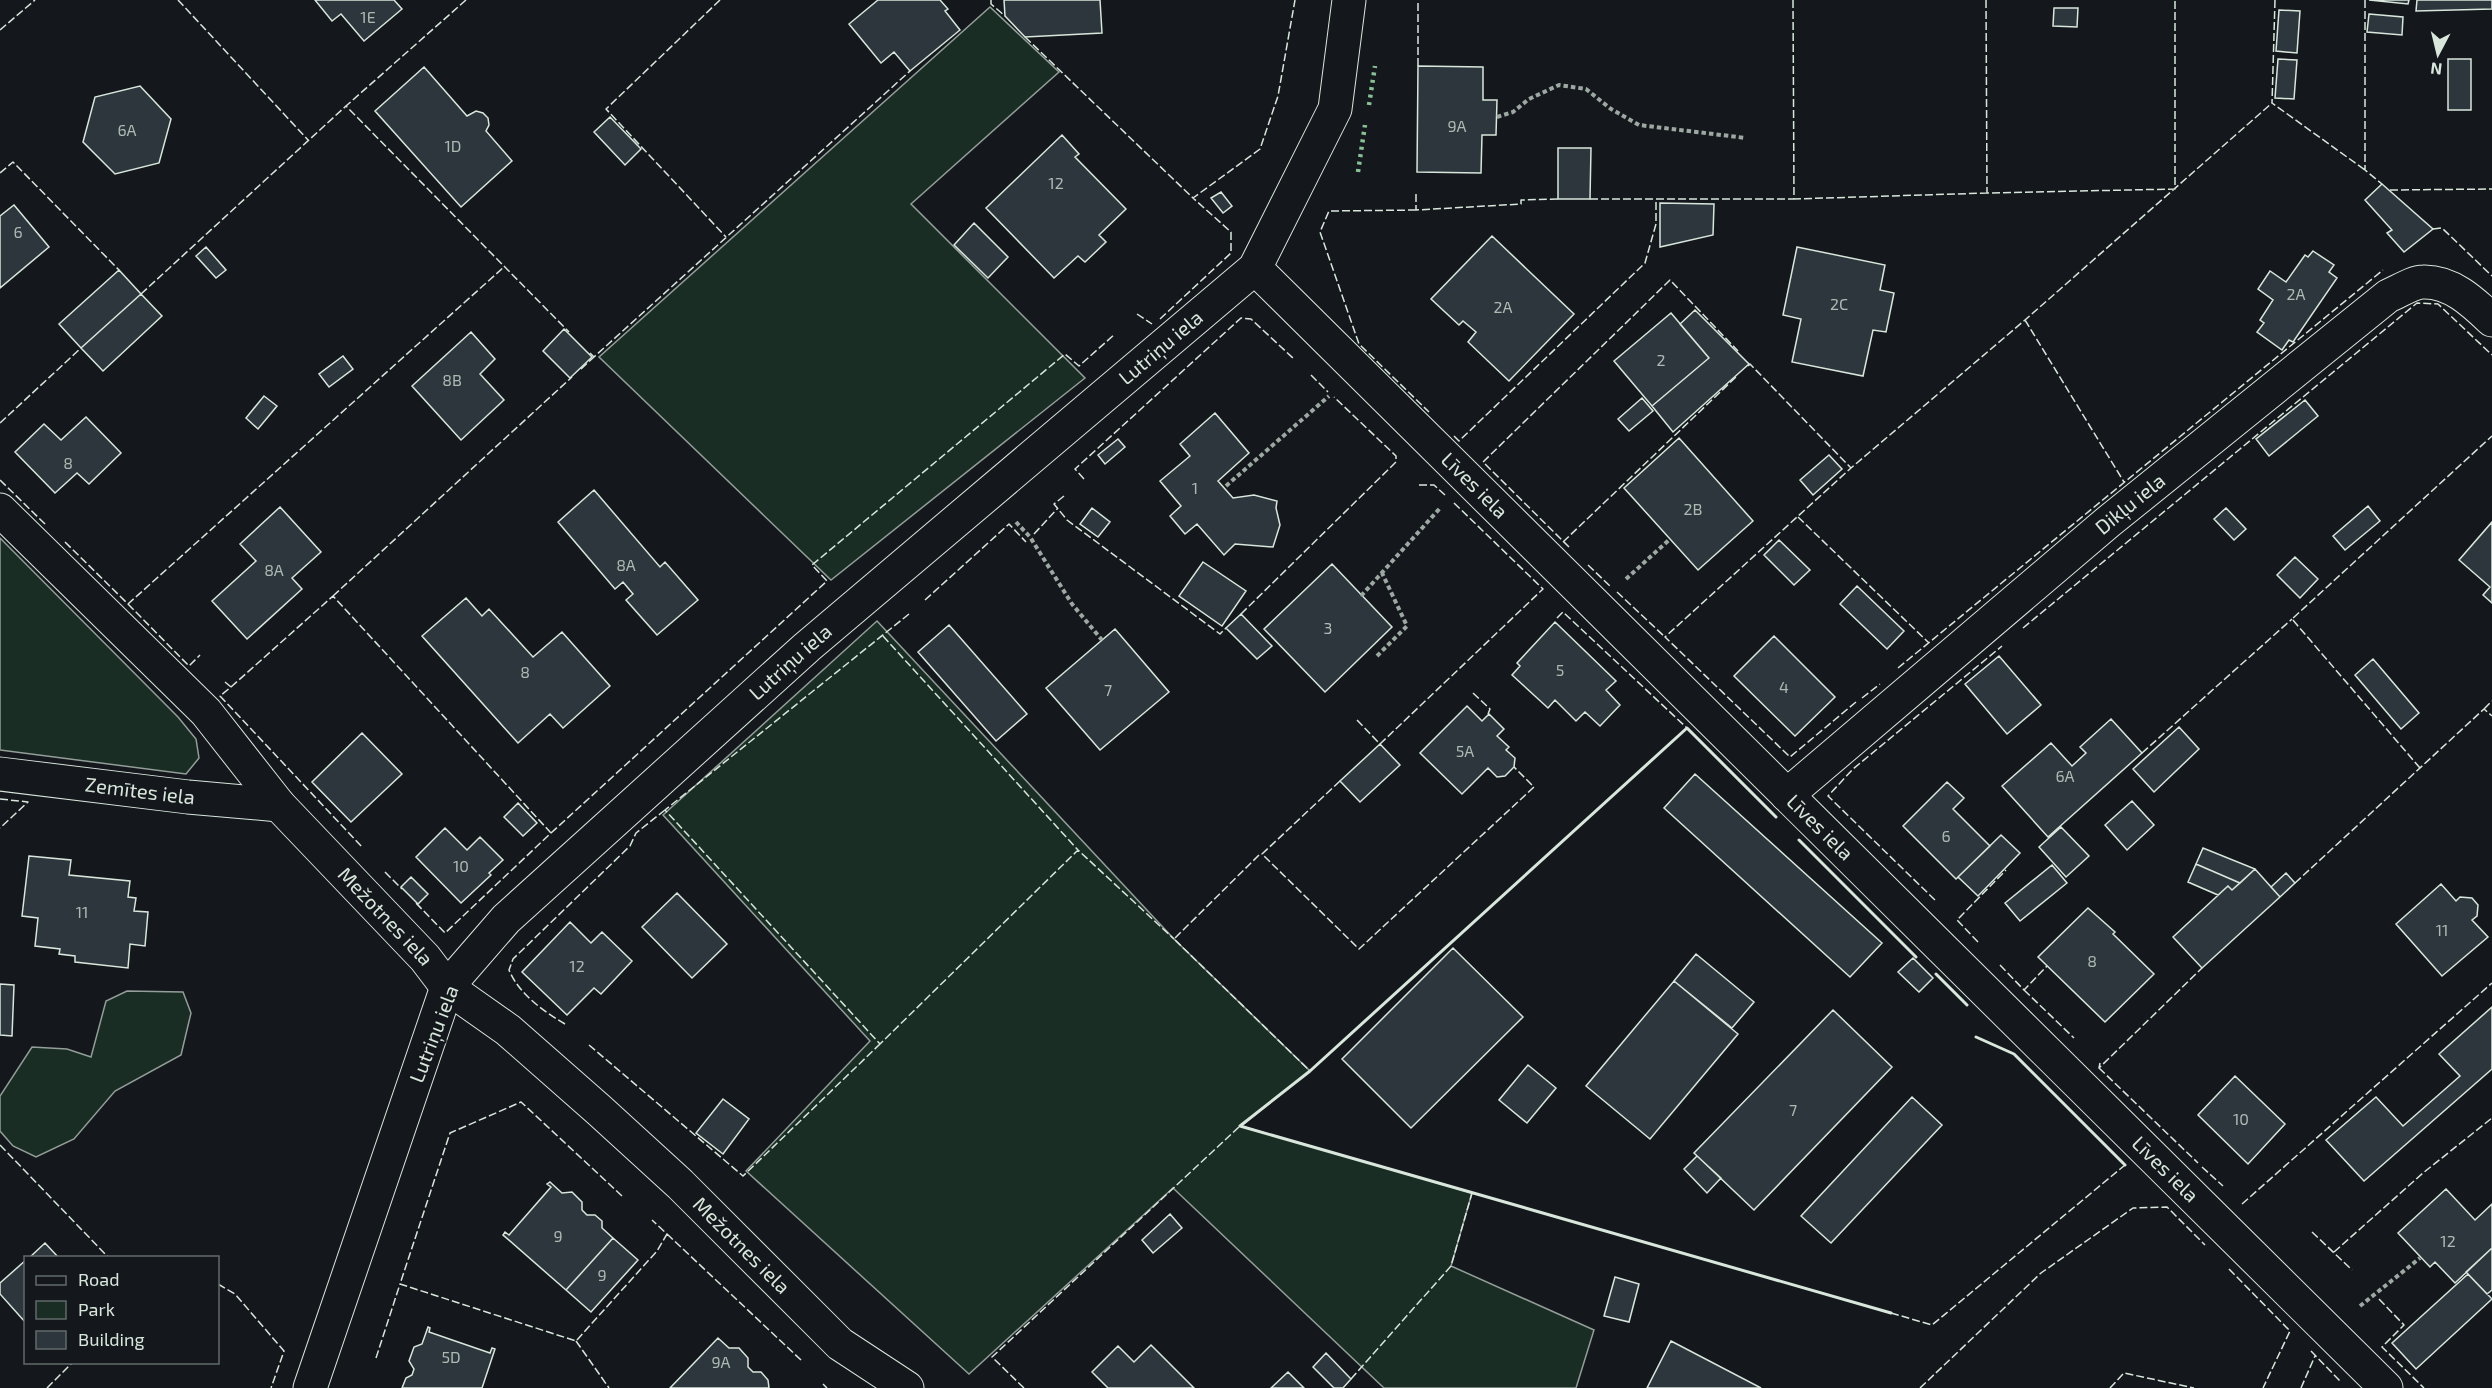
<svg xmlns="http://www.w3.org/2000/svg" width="2492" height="1388" viewBox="0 0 2492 1388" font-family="'Exo 2',sans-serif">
  <rect width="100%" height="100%" fill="#14181c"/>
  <path fill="#1a2d24" stroke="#939e99" stroke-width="1.5" d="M 990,7 L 1059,72 L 911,204 L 1085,378 L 831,580 L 599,357 Z
    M 0,538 L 178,717 L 196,739 L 199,758 L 186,774 L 0,750 Z
    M 877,621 L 1174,939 L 1310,1071 L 1241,1126 L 1472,1193 L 1451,1266 L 1594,1330 L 1576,1388 L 1384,1388 L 1173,1188 L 969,1374 L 746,1171 L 870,1041 L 663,815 Z
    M 127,991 L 183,992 L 191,1013 L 181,1055 L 115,1091 L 74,1139 L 36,1157 L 13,1146 L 0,1131 L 0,1096 L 32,1047 L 67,1049 L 91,1057 L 106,1001 Z"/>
  <path fill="#2c363c" stroke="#d8e6dc" stroke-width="1.5" d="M 315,0 L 394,0 L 402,9 L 364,41 L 341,14 L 332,21 Z
    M 878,0 L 940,0 L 948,9 L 945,11 L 960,30 L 910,71 L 894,52 L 881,63 L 849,24 Z
    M 1004,0 L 1100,0 L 1102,33 L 1025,37 L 1005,16 Z
    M 2369,0 L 2409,0 L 2408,4 Z
    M 2417,0 L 2492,0 L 2492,9 L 2416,11 Z
    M 2054,8 L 2078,8 L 2077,27 L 2053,26 Z
    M 2279,10 L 2300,11 L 2297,53 L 2276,51 Z
    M 2369,14 L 2403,17 L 2402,35 L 2367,32 Z
    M 2278,59 L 2297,60 L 2294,99 L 2275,98 Z
    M 2448,59 L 2471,59 L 2471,110 L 2448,110 Z
    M 1418,66 L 1483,67 L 1483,100 L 1497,100 L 1496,135 L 1482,135 L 1481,173 L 1417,172 Z
    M 424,67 L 467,116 L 476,111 L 483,113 L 488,118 L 489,125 L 486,131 L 512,161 L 461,207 L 375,111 Z
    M 140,86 L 171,119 L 159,163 L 115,174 L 83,142 L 95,97 Z
    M 610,117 L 641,149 L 625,165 L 594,132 Z
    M 1062,135 L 1079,154 L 1075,157 L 1126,209 L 1099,235 L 1106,242 L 1085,262 L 1078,256 L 1054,278 L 986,208 Z
    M 1558,148 L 1591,148 L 1590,199 L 1558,199 Z
    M 2382,184 L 2433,229 L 2404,252 L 2387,233 L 2392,230 L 2365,200 Z
    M 1221,192 L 1232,206 L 1223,213 L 1211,198 Z
    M 1660,203 L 1714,204 L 1713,235 L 1660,247 Z
    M 14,205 L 49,247 L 0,288 L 0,216 Z
    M 974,223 L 1008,257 L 988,278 L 954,245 Z
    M 1492,236 L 1574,314 L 1509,381 L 1468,342 L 1476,332 L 1463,321 L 1459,325 L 1431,299 Z
    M 206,247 L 226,270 L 216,278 L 196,256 Z
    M 1797,247 L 1885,265 L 1880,290 L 1894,293 L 1886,332 L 1873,330 L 1863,376 L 1792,362 L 1801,319 L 1783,315 Z
    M 2313,251 L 2334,265 L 2329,272 L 2337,278 L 2293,342 L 2289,340 L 2282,350 L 2257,332 L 2264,323 L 2260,320 L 2273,300 L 2258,289 L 2270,271 L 2286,282 L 2305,255 L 2308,257 Z
    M 119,270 L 141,294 L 81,348 L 59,324 Z
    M 141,294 L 162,316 L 103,371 L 81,348 Z
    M 1695,310 L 1749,364 L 1673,432 L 1652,406 L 1709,358 L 1680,324 Z
    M 1671,313 L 1709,358 L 1652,406 L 1614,361 Z
    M 564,329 L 592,357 L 570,378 L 543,351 Z
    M 471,332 L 495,359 L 480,374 L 504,400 L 461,440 L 412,386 Z
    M 343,356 L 353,369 L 329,387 L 319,374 Z
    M 264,396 L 277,406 L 258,429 L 246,418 Z
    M 1642,398 L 1653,411 L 1629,431 L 1618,419 Z
    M 2305,400 L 2318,416 L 2269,456 L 2256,439 Z
    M 1215,413 L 1249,453 L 1218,481 L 1233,498 L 1254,495 L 1277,501 L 1276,508 L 1280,525 L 1273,547 L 1235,544 L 1224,555 L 1197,524 L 1185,534 L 1170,516 L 1181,506 L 1160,481 L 1190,456 L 1180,444 Z
    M 86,417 L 121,453 L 89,484 L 77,473 L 55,493 L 15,452 L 44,424 L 61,440 Z
    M 1679,438 L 1753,521 L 1698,570 L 1624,488 Z
    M 1118,439 L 1125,447 L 1105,464 L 1098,455 Z
    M 1829,455 L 1842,469 L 1813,495 L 1800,480 Z
    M 594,490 L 660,567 L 665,562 L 698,600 L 657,635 L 626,600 L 633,594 L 623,582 L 615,589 L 558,522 Z
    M 2368,506 L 2380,521 L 2345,550 L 2333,536 Z
    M 280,507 L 321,552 L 292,578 L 302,589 L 247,639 L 212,601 L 256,561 L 240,544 Z
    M 1092,508 L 1110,522 L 1098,537 L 1080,524 Z
    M 2226,508 L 2246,529 L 2234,540 L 2214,519 Z
    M 2492,522 L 2492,603 L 2483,595 L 2490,587 L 2459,560 Z
    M 1779,540 L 1810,570 L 1794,585 L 1764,555 Z
    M 2295,557 L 2318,579 L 2300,598 L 2277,575 Z
    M 1203,562 L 1246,591 L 1222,626 L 1179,596 Z
    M 1332,564 L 1392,627 L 1325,692 L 1264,629 Z
    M 1857,586 L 1904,631 L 1887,649 L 1840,604 Z
    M 466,598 L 482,616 L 489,609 L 533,657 L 562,632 L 610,686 L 563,728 L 550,714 L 518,743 L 422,636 Z
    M 1241,614 L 1272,646 L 1257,659 L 1226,628 Z
    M 1555,622 L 1616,681 L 1606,690 L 1620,705 L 1600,726 L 1585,712 L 1576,721 L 1555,700 L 1548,708 L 1512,675 L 1520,666 L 1517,663 Z
    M 949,625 L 1027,714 L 996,741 L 918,652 Z
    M 1115,629 L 1169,692 L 1100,750 L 1046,688 Z
    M 1774,636 L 1835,697 L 1795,736 L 1734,676 Z
    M 1999,656 L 2041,705 L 2007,734 L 1965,684 Z
    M 2373,659 L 2419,713 L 2401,729 L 2355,675 Z
    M 1467,706 L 1482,721 L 1489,714 L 1504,729 L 1497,736 L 1509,747 L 1506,750 L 1515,758 L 1514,767 L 1505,776 L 1497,777 L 1488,768 L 1462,794 L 1420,753 Z
    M 2111,719 L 2142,753 L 2048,837 L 2002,786 L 2051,743 L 2072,766 L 2086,753 L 2080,747 Z
    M 2179,727 L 2199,749 L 2154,792 L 2133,769 Z
    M 362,733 L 402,774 L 351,822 L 312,782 Z
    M 1380,744 L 1400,765 L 1360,802 L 1340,781 Z
    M 1695,774 L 1882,943 L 1850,977 L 1664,808 Z
    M 1947,782 L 1964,798 L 1953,809 L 1990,846 L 1956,879 L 1903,826 Z
    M 2132,801 L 2154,825 L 2127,850 L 2105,825 Z
    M 518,803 L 537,823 L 523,836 L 504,817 Z
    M 2061,827 L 2089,856 L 2066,877 L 2039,847 Z
    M 445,828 L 467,850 L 480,837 L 503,860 L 489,873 L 491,875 L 461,903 L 416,857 Z
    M 2001,835 L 2020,853 L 1978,896 L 1958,877 Z
    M 2203,848 L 2255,869 L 2240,883 L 2196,864 Z
    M 29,856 L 71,860 L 69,875 L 130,881 L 128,897 L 136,898 L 134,911 L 148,912 L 145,946 L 130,944 L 128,968 L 75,962 L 75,956 L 59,954 L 60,949 L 35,946 L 38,918 L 22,916 Z
    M 2196,864 L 2240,883 L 2232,890 L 2228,886 L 2218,895 L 2188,882 Z
    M 2052,865 L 2067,883 L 2020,921 L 2005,903 Z
    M 2255,869 L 2280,897 L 2202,968 L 2173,937 L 2228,886 L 2232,890 Z
    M 2286,873 L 2295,883 L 2280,897 L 2271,887 Z
    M 411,877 L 428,894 L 418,904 L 401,887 Z
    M 2441,884 L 2456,901 L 2460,897 L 2472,898 L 2478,905 L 2477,916 L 2472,920 L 2488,937 L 2442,976 L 2396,924 Z
    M 677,893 L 727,944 L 692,978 L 642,927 Z
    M 2088,908 L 2115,932 L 2113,934 L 2154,974 L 2105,1022 L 2038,957 Z
    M 570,922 L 591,943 L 602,932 L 632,961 L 601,994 L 594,988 L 567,1015 L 522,972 Z
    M 1453,948 L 1523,1017 L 1411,1128 L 1342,1059 Z
    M 1696,954 L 1754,1002 L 1732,1028 L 1674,981 Z
    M 1913,958 L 1933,978 L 1919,992 L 1898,972 Z
    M 1674,981 L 1738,1034 L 1650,1139 L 1586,1086 Z
    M 0,984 L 14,985 L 12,1036 L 0,1035 Z
    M 2492,1007 L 2492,1069 L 2364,1181 L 2326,1140 L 2376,1097 L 2403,1126 L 2460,1076 L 2439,1054 Z
    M 1833,1010 L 1892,1067 L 1754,1210 L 1694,1153 Z
    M 1528,1065 L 1556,1088 L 1527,1123 L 1499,1100 Z
    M 2235,1076 L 2285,1124 L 2248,1164 L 2198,1115 Z
    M 1912,1097 L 1942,1125 L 1831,1243 L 1801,1216 Z
    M 723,1099 L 749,1119 L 723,1154 L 696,1133 Z
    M 1697,1156 L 1721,1178 L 1707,1193 L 1684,1169 Z
    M 550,1182 L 562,1193 L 572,1192 L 582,1202 L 582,1210 L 587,1215 L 595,1215 L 602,1221 L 602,1228 L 613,1238 L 566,1290 L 503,1235 L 505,1232 L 509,1235 L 551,1187 L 547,1184 Z
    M 2446,1189 L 2475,1220 L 2492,1204 L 2492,1248 L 2455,1283 L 2435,1262 L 2430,1267 L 2398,1233 Z
    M 1170,1214 L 1182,1228 L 1153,1253 L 1142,1240 Z
    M 613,1238 L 638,1260 L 591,1312 L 566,1290 Z
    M 45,1243 L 59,1258 L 29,1258 Z
    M 2492,1248 L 2492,1290 L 2487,1294 L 2466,1272 Z
    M 26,1260 L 26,1323 L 0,1294 L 0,1283 Z
    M 2468,1274 L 2492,1299 L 2416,1369 L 2392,1343 Z
    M 1615,1277 L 1639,1284 L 1629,1322 L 1604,1316 Z
    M 428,1327 L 430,1328 L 429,1332 L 490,1353 L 492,1348 L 495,1349 L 482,1388 L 402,1388 L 406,1378 L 412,1375 L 414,1369 L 409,1361 L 414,1347 L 422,1344 Z
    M 718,1338 L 729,1348 L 739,1348 L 748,1358 L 748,1367 L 753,1372 L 761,1372 L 768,1380 L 769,1388 L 670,1388 Z
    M 1671,1341 L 1761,1388 L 1647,1388 Z
    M 1151,1345 L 1194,1388 L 1108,1388 L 1092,1372 L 1118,1346 L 1134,1362 Z
    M 1326,1353 L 1351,1379 L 1343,1388 L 1334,1388 L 1313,1367 Z
    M 1288,1372 L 1304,1388 L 1271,1388 Z"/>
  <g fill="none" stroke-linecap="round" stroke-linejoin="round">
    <defs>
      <g id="minor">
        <path id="s1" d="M 1255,268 L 2386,1388"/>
        <path id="s2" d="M 0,510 L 206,712 L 279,805 L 425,958 L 447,987 L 508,1030 L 599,1110 L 680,1184 L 840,1344 L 907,1388"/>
        <path id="s3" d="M 0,774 L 188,797 L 279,805"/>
        <path id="s4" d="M 1787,795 L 2108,522 L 2388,296 C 2398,292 2413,282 2423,282 C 2451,281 2473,302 2492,320"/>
        <path id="s5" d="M 310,1388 L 447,987 L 506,919 L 807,647 L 1255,268 L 1335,109 L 1349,0"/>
      </g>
    </defs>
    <use href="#minor" stroke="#d8e6dc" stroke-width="35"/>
    <path stroke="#9da8a2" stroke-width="4" stroke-dasharray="4.5 3" stroke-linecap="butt" d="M 1497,117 L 1513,112 L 1529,99 L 1559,85 L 1586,89 L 1611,109 L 1639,125 L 1746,138
      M 1226,486 L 1329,396
      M 1016,522 L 1030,537 L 1072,604 L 1102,640
      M 1626,579 L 1670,539
      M 1361,596 L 1441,507
      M 1377,656 L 1407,626 L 1382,573
      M 2360,1306 L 2420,1258"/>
    <use href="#minor" stroke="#14181c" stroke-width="33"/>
    <path stroke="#8ac095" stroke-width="4.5" stroke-dasharray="3 4.5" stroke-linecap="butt" d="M 1369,105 L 1375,66
      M 1358,172 L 1365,125"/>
    <path stroke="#d8e6dc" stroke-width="1.5" stroke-dasharray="8 3" stroke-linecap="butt" d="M 178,0 L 309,141
      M 466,0 L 346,106 L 569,332
      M 720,0 L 606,109 L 726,237
      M 991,0 L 991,4 L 1005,16
      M 1793,0 L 1794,199 L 1987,193
      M 1986,0 L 1987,193 L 2175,189 L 2175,0
      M 2275,0 L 2272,103 L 2365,170
      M 2365,0 L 2365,170 L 2382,184
      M 0,30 L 35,0
      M 1025,37 L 1193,198 L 1260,149 L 1278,96 L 1295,0
      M 1418,66 L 1418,0
      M 0,173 L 13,162 L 119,270
      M 2390,190 L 2492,189
      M 1416,194 L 1416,210 L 1521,204 L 1521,200 L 1558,199
      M 1590,199 L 1794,199
      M 1416,210 L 1329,211 L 1320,232 L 1359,344 L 1429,412
      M 2433,229 L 2442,228 L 2492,276
      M 141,294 L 346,106
      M 1137,314 L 1152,324
      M 1160,319 L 1231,253 L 1231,232 L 1193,198
      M 2025,320 L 2124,482
      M 590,353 L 594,357 L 910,71
      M 1748,366 L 1750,364 L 1851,468
      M 581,369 L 594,357
      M 1311,375 L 1328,392
      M 0,423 L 81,348
      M 1454,436 L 1459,441 L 1645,263 L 1656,224 L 1656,199
      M 1084,479 L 1075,469 L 1241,318 L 1251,319 L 1294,359
      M 0,480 L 46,525
      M 1419,485 L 1434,485 L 1445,495
      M 1064,496 L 1054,504 L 1067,520 L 1220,634 L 1226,628
      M 1798,517 L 1929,643
      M 1034,534 L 1058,508
      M 65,542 L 128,604 L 504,267
      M 1563,542 L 1737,376
      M 1569,547 L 1483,462 L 1670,280 L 1738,351
      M 1588,565 L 1610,586
      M 1617,592 L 1665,637
      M 333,596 L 572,377
      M 925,600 L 1009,524 L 1026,542
      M 128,604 L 189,666 L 200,655
      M 909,614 L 665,810 L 880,1044 L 1078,850 L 1174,939
      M 1241,614 L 1396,462 L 1396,456 L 1334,397
      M 1557,618 L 1563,612 L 1687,728
      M 2023,628 L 2417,303 L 2438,304 L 2492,355
      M 883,636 L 1078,850
      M 1898,668 L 2383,270
      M 225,682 L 231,687 L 220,696 L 363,848
      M 231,687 L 333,596 L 551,833 L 445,933 L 415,902
      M 1473,693 L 1490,709 L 1488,714
      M 1862,698 L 1880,684
      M 1856,702 L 1790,757 L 1665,637 L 1851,468 L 2025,320 L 2272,103
      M 2484,709 L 2492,701
      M 1357,720 L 1380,744 L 1543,589 L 1453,502
      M 2142,753 L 2292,619
      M 2420,768 L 2292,619 L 2492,436
      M 1340,781 L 1262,854 L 1359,949 L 1534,787 L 1514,767
      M 0,799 L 28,802 L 0,828
      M 551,833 L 827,581 L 812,565 L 1065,354 L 1079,366 L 1115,334
      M 1259,855 L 1174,939 L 1310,1071
      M 385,872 L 402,889
      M 2295,883 L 2484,709 L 2492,716
      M 1935,900 L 1828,796 L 1853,769 L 2002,646
      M 1978,942 L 1957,920 L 2006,870
      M 2000,965 L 2024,990 L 2047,966
      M 2024,990 L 2074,1038
      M 565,1024 C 543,1011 519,994 509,970 L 513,959 L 630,846 L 636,833 L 665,810
      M 589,1045 L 743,1176 L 880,1044
      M 2100,1063 L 2099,1068 L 2202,968
      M 2099,1068 L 2198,1163
      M 0,1145 L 109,1258
      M 2202,1167 L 2223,1186
      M 622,1196 L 521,1102 L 450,1133 L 400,1284 L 576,1341 L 657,1251 L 667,1234 L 652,1220
      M 2242,1204 L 2492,983
      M 2312,1232 L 2352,1270
      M 667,1234 L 802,1361
      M 2334,1252 L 2423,1173 L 2492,1118
      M 2229,1269 L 2290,1331 L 2263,1388
      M 218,1284 L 235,1294 L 284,1351 L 271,1388
      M 2379,1299 L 2404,1325 L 2382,1347 L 2424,1388
      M 1891,1313 L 1932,1325 L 2125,1165
      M 576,1341 L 609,1388
      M 2311,1351 L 2340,1381
      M 376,1358 L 400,1284
      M 1351,1379 L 1451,1266 L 1472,1193
      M 823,1384 L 827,1388
      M 47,1388 L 73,1362
      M 1024,1388 L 992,1357 L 1240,1126
      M 1920,1388 L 2041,1273 L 2133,1208 L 2167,1207 L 2205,1245
      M 2110,1388 L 2124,1373 L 2194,1388
      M 2301,1388 L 2315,1356"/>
    <path stroke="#d8e6dc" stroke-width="3" d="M 1776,817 L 1687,728 L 1310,1071 L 1240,1126 L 1891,1313
      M 1799,840 L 1916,957
      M 1936,974 L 1967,1005
      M 1976,1037 L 2014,1054 L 2125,1165"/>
  </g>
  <g text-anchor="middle" stroke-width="4.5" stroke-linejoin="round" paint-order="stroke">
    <g font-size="16" fill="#adbab4">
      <text x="368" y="23">1E</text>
      <text x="1457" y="132">9A</text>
      <text x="127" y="136">6A</text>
      <text x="453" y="152">1D</text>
      <text x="1056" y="189">12</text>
      <text x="18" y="238">6</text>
      <text x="2296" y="300">2A</text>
      <text x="1839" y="310">2C</text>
      <text x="1503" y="313">2A</text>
      <text x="1661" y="366">2</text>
      <text x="452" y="386">8B</text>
      <text x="68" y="469">8</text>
      <text x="1195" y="494">1</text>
      <text x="1693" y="515">2B</text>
      <text x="626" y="571">8A</text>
      <text x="274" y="576">8A</text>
      <text x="1328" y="634">3</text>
      <text x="1560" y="676">5</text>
      <text x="525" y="678">8</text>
      <text x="1784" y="693">4</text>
      <text x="1108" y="696">7</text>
      <text x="1465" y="757">5A</text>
      <text x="2065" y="782">6A</text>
      <text x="1946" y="842">6</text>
      <text x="461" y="872">10</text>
      <text x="82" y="918">11</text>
      <text x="2442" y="936">11</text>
      <text x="2092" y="967">8</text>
      <text x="577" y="972">12</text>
      <text x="1793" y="1116">7</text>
      <text x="2241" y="1125">10</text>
      <text x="558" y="1242">9</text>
      <text x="2448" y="1247">12</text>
      <text x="602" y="1281">9</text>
      <text x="451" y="1363">5D</text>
      <text x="721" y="1368">9A</text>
    </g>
    <g font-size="20" fill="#d8e6dc" stroke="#14181c">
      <text dy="7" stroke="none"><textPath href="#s5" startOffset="1383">Lutriņu iela</textPath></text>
      <text dy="7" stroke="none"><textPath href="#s1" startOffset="309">Līves iela</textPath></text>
      <text dy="7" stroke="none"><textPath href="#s4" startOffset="450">Dikļu iela</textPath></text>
      <text dy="7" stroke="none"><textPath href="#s5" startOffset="897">Lutriņu iela</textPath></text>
      <text dy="7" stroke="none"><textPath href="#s3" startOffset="141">Zemītes iela</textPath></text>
      <text dy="7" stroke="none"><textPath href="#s1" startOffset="795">Līves iela</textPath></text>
      <text dy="7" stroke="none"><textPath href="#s2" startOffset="561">Mežotnes iela</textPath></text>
      <text transform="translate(434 1034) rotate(-69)" y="7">Lutriņu iela</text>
      <text dy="7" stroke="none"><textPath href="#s1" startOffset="1281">Līves iela</textPath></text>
      <text dy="7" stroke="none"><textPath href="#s2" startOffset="1047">Mežotnes iela</textPath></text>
    </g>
  </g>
  <rect x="24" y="1256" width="195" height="108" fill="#14181c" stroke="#626a69" stroke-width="1.5"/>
  <rect x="36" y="1276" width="30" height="9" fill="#14181c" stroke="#626a69" stroke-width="1.5"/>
  <text x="78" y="1286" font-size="18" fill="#d8e6dc">Road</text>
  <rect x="36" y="1301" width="30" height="18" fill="#1a2d24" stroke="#626a69" stroke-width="1.5"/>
  <text x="78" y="1316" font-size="18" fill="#d8e6dc">Park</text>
  <rect x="36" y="1331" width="30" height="18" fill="#2c363c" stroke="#626a69" stroke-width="1.5"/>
  <text x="78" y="1346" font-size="18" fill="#d8e6dc">Building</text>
  <g transform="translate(2438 54) rotate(187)" stroke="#14181c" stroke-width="4.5" paint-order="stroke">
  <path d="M0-4.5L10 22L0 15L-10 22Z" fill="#d8e6dc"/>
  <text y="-9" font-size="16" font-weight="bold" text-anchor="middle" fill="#d8e6dc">N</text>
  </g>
</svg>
